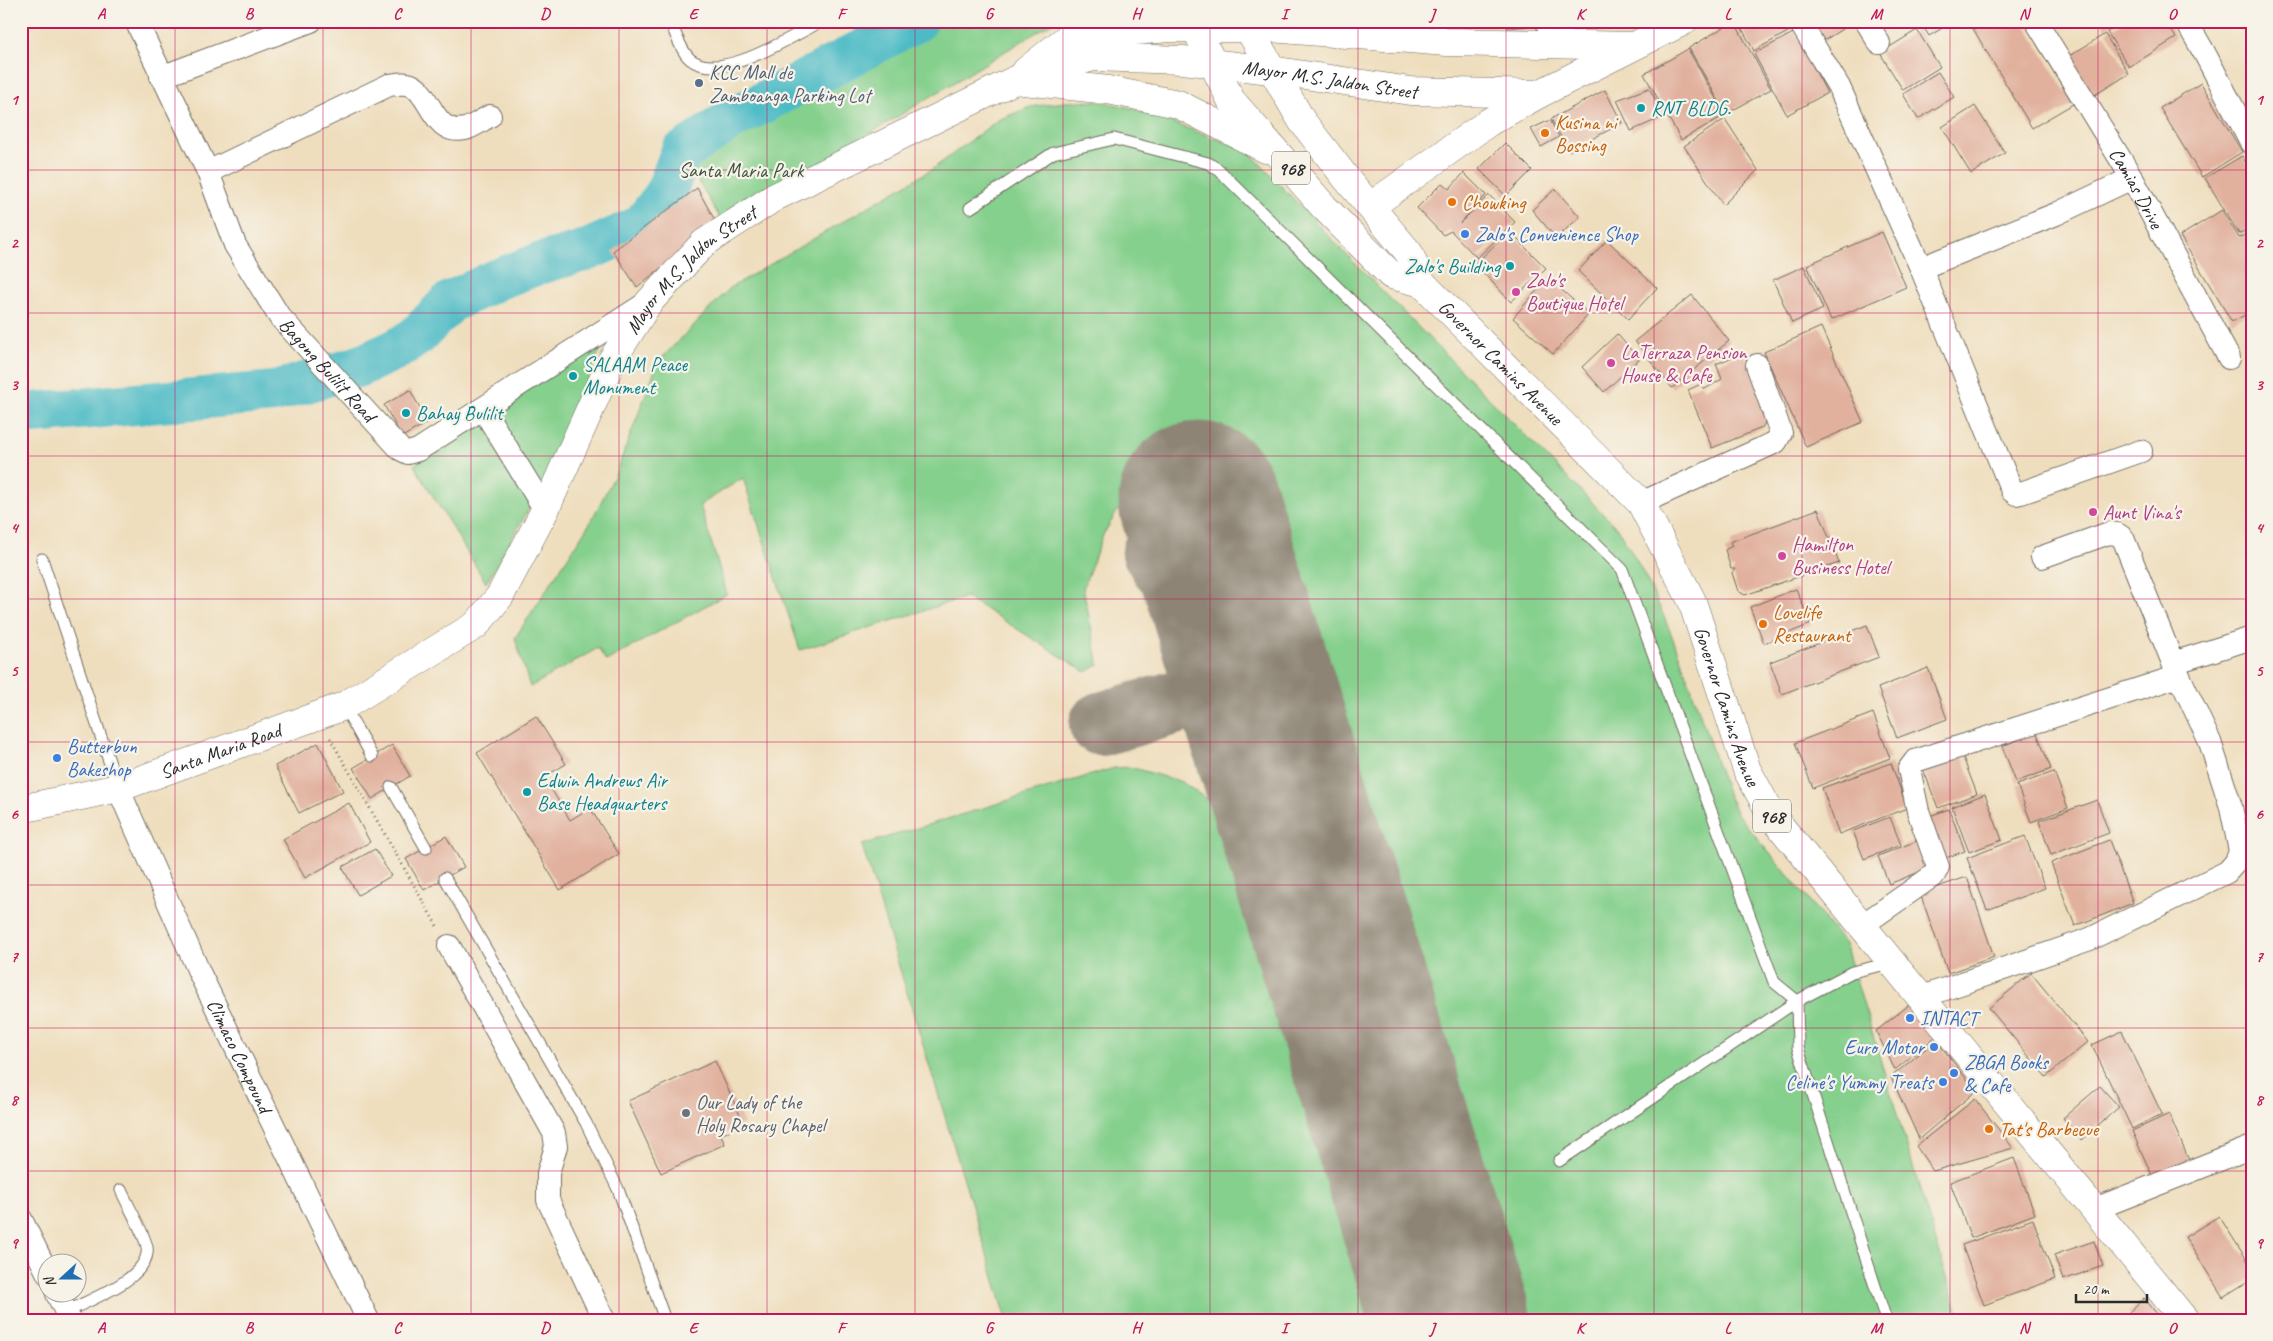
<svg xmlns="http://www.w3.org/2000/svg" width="2273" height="1341" viewBox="0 0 2273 1341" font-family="Caveat,sans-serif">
  <rect width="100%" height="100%" fill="#f7f3e8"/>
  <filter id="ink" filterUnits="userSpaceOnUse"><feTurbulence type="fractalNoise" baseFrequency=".02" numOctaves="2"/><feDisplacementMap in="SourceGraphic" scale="10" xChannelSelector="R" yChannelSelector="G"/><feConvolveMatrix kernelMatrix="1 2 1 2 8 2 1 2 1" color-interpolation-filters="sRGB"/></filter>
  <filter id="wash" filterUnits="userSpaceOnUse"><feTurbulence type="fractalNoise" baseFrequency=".0096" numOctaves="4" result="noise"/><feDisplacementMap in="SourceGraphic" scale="20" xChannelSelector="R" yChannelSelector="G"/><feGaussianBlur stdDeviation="1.12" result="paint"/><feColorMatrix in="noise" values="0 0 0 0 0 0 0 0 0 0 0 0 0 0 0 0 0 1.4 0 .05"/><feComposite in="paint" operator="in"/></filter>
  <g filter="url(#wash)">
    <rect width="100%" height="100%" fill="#efdebe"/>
    <path fill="#85d08d" stroke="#587e5c" d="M 944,21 L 1055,21 L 723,223 L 685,159 Z
      M 1099,101 L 1131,108 L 1247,150 L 1342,250 L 1617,528 C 1670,608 1695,703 1727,793 L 1737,814 L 1845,944 L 1960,1320 L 1525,1320 L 1260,472 L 1118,510 L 1103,535 L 1083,588 L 1099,665 L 1086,672 L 966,597 L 800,650 L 743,478 L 700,505 L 727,594 L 606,661 L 598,648 L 530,687 L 515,638 L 590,523 L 616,473 L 658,362 L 730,288 L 934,168 L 998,120 L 1030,107 L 1065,102 Z
      M 604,340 L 541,491 L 493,409 Z
      M 480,418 L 533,502 L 486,583 L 414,465 Z
      M 1130,767 L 1182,782 L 1209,801 L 1369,1320 L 1007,1320 L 862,845 L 1114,768 Z"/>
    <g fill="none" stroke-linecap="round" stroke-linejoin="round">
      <path stroke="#4dbbc6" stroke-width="42" d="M 21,414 L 274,392 L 360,366 L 397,349 L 417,336 L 450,302 L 496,280 L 538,264 L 590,249 L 641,226 L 665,195 L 681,153 L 732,119 L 917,21"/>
      <path stroke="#8d8474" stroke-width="64" d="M 1238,632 L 1259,559 C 1254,552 1250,541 1244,537 C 1219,520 1167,523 1154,552 L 1161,564 L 1248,663
        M 1101,724 L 1253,680"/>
      <path stroke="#8d8474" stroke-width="159" d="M 1198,501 L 1451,1320"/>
    </g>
    <g id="blocks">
      <path fill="#e1b19e" d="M 1505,21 L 1533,21 L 1535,26 L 1508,28 Z
        M 1734,21 L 1771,89 L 1726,114 L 1689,48 Z
        M 1738,21 L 1789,21 L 1793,29 L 1754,51 Z
        M 1806,21 L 1855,21 L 1820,43 Z
        M 1920,21 L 1954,21 L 1929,36 Z
        M 1981,21 L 2023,21 L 2073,104 L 2032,128 L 1972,27 Z
        M 2102,21 L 2118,21 L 2106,28 Z
        M 2126,21 L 2166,21 L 2176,38 L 2129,67 L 2107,32 Z
        M 1917,30 L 1940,67 L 1903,90 L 1880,53 Z
        M 1795,32 L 1827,93 L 1787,115 L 1754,54 Z
        M 2105,34 L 2129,74 L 2093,96 L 2069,56 Z
        M 1688,49 L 1725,115 L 1681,140 L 1644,74 Z
        M 1938,72 L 1954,97 L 1918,119 L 1903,94 Z
        M 2201,83 L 2242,152 L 2202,177 L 2160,108 Z
        M 1649,88 L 1665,116 L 1631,131 L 1617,100 Z
        M 1605,90 L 1622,123 L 1569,151 L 1551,119 Z
        M 1975,106 L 2005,153 L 1971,174 L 1942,127 Z
        M 1725,119 L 1758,170 L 1723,205 L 1684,146 Z
        M 1550,120 L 1559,137 L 1541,147 L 1531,129 Z
        M 1505,143 L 1532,170 L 1506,196 L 1479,169 Z
        M 2242,156 L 2252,173 L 2252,227 L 2239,234 L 2205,178 Z
        M 1464,173 L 1486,195 L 1460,223 L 1489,195 L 1515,222 L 1477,258 L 1451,231 L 1443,235 L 1417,208 L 1442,183 L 1449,189 Z
        M 697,188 L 717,224 L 637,287 L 613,251 Z
        M 1555,189 L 1580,217 L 1556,238 L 1532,210 Z
        M 2222,210 L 2239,238 L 2252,230 L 2252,311 L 2232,322 L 2180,236 Z
        M 1509,231 L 1546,268 L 1511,302 L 1475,264 Z
        M 1882,232 L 1906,287 L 1831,320 L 1807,265 Z
        M 1607,240 L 1657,288 L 1628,319 L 1578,271 Z
        M 1804,266 L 1823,309 L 1792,323 L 1773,280 Z
        M 1548,278 L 1589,314 L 1553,354 L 1513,318 Z
        M 1692,295 L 1729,341 L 1672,388 L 1635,341 Z
        M 1821,327 L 1863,422 L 1806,447 L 1764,352 Z
        M 1617,334 L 1639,359 L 1604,392 L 1582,367 Z
        M 1744,352 L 1768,416 L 1762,428 L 1712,448 L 1688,390 L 1701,384 L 1705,389 L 1722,379 L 1716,364 Z
        M 410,390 L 428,422 L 402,437 L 384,405 Z
        M 1818,509 L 1839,563 L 1745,595 L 1738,591 L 1732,573 L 1735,569 L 1731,569 L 1725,550 L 1732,546 L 1730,542 Z
        M 1796,589 L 1811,624 L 1764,643 L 1750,607 Z
        M 1867,625 L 1879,657 L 1782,694 L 1770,662 Z
        M 1928,668 L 1947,719 L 1897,738 L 1878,688 Z
        M 1873,713 L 1890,758 L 1813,788 L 1795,743 Z
        M 536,716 L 566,764 L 544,777 L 570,820 L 590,808 L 619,854 L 560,890 L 477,753 Z
        M 2037,733 L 2051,769 L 2016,782 L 2002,746 Z
        M 318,743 L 343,791 L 299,813 L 275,766 Z
        M 392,745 L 410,776 L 372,799 L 353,768 Z
        M 1961,752 L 1977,794 L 1938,808 L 1922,766 Z
        M 1891,763 L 1907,808 L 1839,834 L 1822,788 Z
        M 2054,772 L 2068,808 L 2031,822 L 2017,785 Z
        M 1985,794 L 2002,840 L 1969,852 L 1952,807 Z
        M 2097,800 L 2109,833 L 2051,855 L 2039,821 Z
        M 349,803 L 370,842 L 305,878 L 283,839 Z
        M 1949,809 L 1965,851 L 1940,860 L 1924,818 Z
        M 1890,817 L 1901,845 L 1864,859 L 1853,831 Z
        M 446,836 L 464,867 L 424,890 L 406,859 Z
        M 2025,836 L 2045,888 L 1987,910 L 1967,858 Z
        M 1922,839 L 1932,867 L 1889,884 L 1878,856 Z
        M 2109,840 L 2133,903 L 2075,926 L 2051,863 Z
        M 375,849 L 391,876 L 358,895 L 342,867 Z
        M 1967,877 L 1994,957 L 1948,973 L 1920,893 Z
        M 2031,973 L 2088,1042 L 2046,1077 L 1989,1008 Z
        M 1909,1005 L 1935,1037 L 1895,1070 L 1876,1031 Z
        M 2122,1031 L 2162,1114 L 2132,1129 L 2092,1045 Z
        M 1936,1040 L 1976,1091 L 1919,1139 L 1891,1077 Z
        M 715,1061 L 744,1124 L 721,1135 L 725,1144 L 661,1173 L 628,1101 Z
        M 2100,1086 L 2119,1107 L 2081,1140 L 2063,1118 Z
        M 1975,1099 L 2013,1148 L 1933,1171 L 1916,1146 Z
        M 2169,1114 L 2191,1165 L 2154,1180 L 2132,1131 Z
        M 2014,1158 L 2035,1214 L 1971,1238 L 1950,1182 Z
        M 2219,1216 L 2252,1268 L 2252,1279 L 2223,1297 L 2185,1237 Z
        M 2033,1219 L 2055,1279 L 1984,1305 L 1962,1245 Z
        M 2094,1241 L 2103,1266 L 2063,1280 L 2054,1255 Z
        M 2144,1298 L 2162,1320 L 2133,1320 L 2128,1313 Z"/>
    </g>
  </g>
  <g filter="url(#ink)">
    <use href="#blocks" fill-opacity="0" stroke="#706a5e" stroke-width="1"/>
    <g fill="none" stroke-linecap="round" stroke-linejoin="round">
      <defs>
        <path id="lane" d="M 670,21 C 675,32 681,51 690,59 C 721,84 791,36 822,21
          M 1437,21 L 1446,40
          M 1540,21 L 1551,44
          M 970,208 L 1053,153 L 1114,139 L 1208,163 L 1219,170 L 1622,569 L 1774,982 L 1797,1001 L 1559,1161
          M 42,559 L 118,788
          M 344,706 L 372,756
          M 391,787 L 426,848
          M 445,878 L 586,1123 L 618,1189 L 665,1320
          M 66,1312 C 88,1300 152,1278 147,1247 C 144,1233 127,1204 121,1190
          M 1886,1320 L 1798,1048 L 1797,1001 L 1852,972 L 1891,963"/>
        <g id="street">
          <path id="s1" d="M 136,21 L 208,172 L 235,245 L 279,316 L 400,449 L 408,453 L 418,450 L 648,302"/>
          <path d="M 1799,21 L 1839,87 L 1921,268 L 2012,491 L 2016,494 L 2021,493 L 2141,451"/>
          <path d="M 1866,21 L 1879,43"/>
          <path id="s2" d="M 2036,21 L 2132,178 L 2229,358"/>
          <path d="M 2186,21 L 2205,54 L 2252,144"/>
          <path d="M 161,77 L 311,21"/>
          <path d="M 208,172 L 389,85 C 397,84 405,82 413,86 C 431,96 434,136 465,129 C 473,127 482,120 490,116"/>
          <path d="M 1921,268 L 2056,214 L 2132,178"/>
          <path d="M 483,409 L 545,510"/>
          <path d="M 1641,503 L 1776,442 L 1781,433 L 1757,365"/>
          <path d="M 2173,663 L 2252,638"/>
          <path id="s3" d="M 118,788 L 200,974 L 368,1320"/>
          <path d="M 1861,926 L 1934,875 L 1938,867 L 1918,811 L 1909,769 L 1915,761 L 2179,676"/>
          <path d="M 449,946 L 554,1133 L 556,1146 L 548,1173 L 548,1200 L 604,1320"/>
          <path d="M 1922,997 L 2090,939 L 2227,872 L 2236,862 L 2240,851 L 2231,807 L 2210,742 L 2173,663 L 2123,538 L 2117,534 L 2109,533 L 2042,557"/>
          <path d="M 2095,1209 L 2252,1147"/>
          <path d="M 21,1219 L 48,1274"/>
          <path d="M 57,1294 L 70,1320"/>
        </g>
        <g id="secondary">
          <path d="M 1026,71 L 1070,36 L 1170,28 L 1270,28 L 1447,42 L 1633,46"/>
          <path id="s4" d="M 21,809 L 118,788 L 344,706 L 476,625 L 500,596 L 545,510 L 612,360 L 649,302 L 704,243 L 775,197 L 1015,80 L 1093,57 L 1183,60 L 1271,70 L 1410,91 L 1539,94 L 1684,21"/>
        </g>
        <g id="primary">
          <path d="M 1192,21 L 1231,100 L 1324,207 L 1391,275 L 1422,283"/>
          <path id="s5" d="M 1244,21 L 1302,121 L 1346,178 L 1409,253 L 1422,283 L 1641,503 L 1692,601 L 1747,770 L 1772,816 L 2185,1320"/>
          <path d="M 1344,21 L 1390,38"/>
          <path d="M 1070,36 L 1091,21"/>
          <path d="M 1015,80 L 1108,90 L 1178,104 L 1266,149"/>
          <path d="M 1371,206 L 1489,122 L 1539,94"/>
        </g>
      </defs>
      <use href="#lane" stroke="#706a5e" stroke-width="13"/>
      <use href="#street" stroke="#706a5e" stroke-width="24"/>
      <use href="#secondary" stroke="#706a5e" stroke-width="29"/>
      <use href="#primary" stroke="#706a5e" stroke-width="29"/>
      <path stroke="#706a5e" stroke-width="3" stroke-dasharray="1 4" stroke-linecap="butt" d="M 330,738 L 437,926"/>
      <use href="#lane" stroke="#fff" stroke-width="11"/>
      <use href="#street" stroke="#fff" stroke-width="22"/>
      <use href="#secondary" stroke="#fff" stroke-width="28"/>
      <use href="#primary" stroke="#fff" stroke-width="28"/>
    </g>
  </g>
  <path fill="none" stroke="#c2185b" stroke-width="1" stroke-opacity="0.55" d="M 175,21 L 175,1320M 323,21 L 323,1320M 471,21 L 471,1320M 619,21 L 619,1320M 767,21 L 767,1320M 915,21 L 915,1320M 1063,21 L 1063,1320M 1210,21 L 1210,1320M 1358,21 L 1358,1320M 1506,21 L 1506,1320M 1654,21 L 1654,1320M 1802,21 L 1802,1320M 1950,21 L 1950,1320M 2098,21 L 2098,1320M 21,170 L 2252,170M 21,313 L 2252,313M 21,456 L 2252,456M 21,599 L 2252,599M 21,742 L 2252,742M 21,885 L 2252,885M 21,1028 L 2252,1028M 21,1171 L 2252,1171"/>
  <circle fill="#5c6f8a" stroke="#f7f3e8" stroke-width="2" cx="699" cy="83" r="5"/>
  <g fill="#0f9aa8" stroke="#f7f3e8" stroke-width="2">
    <circle cx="1641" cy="108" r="5"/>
    <circle cx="1510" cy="266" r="5"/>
    <circle cx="573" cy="376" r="5"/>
    <circle cx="406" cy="413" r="5"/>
    <circle cx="527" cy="792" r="5"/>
  </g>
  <g fill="#e8710a" stroke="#f7f3e8" stroke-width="2">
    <circle cx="1545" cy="133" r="5"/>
    <circle cx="1452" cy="202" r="5"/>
    <circle cx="1763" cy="624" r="5"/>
    <circle cx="1989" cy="1129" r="5"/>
  </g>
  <g fill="#3f7fe0" stroke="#f7f3e8" stroke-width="2">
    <circle cx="1465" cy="234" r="5"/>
    <circle cx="57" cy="758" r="5"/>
    <circle cx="1910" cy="1018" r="5"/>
    <circle cx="1934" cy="1047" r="5"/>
    <circle cx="1954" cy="1073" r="5"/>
    <circle cx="1943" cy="1082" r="5"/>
  </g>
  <g fill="#d1479c" stroke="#f7f3e8" stroke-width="2">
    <circle cx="1516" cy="292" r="5"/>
    <circle cx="1611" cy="363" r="5"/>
    <circle cx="2093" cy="512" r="5"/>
    <circle cx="1782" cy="556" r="5"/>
  </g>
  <circle fill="#6b7280" stroke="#f7f3e8" stroke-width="2" cx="686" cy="1113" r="5"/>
  <g text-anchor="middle" stroke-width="4.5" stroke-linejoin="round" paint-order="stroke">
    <g fill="#f7f3e8" stroke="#686764" stroke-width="1">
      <rect x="1272" y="151.5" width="38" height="33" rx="4"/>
      <rect x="1753" y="799.5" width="38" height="33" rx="4"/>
    </g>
    <g font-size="19" font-weight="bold" fill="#2b2b2b">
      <text x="1291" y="175">968</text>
      <text x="1772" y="823">968</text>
    </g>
    <g font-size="20" fill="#4e5e75" stroke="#f7f3e8" text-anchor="start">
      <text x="709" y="79">KCC Mall de<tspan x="709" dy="23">Zamboanga Parking Lot</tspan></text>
    </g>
    <g font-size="20" fill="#2b2b2b" stroke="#f7f3e8">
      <text dy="7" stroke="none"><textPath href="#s4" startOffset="1614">Mayor M.S. Jaldon Street</textPath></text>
      <text dy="7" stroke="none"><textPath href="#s2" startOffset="195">Camias Drive</textPath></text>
      <text dy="7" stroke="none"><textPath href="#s4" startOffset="915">Mayor M.S. Jaldon Street</textPath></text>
      <text dy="7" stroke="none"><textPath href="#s5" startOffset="430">Governor Camins Avenue</textPath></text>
      <text dy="7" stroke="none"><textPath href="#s1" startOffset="401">Bagong Bulilit Road</textPath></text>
      <text dy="7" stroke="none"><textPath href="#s5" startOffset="850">Governor Camins Avenue</textPath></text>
      <text dy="7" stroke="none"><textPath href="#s4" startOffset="208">Santa Maria Road</textPath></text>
      <text dy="7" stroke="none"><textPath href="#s3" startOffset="294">Climaco Compound</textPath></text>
    </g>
    <g font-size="20" fill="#0d838f" stroke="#f7f3e8" text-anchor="start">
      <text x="1651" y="115">RNT BLDG.</text>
      <text x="1500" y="273" text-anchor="end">Zalo's Building</text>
      <text x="583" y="371">SALAAM Peace<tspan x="583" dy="23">Monument</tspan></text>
      <text x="416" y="420">Bahay Bulilit</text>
      <text x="537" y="787">Edwin Andrews Air<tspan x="537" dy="23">Base Headquarters</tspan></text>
    </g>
    <g font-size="20" fill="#c56008" stroke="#f7f3e8" text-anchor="start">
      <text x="1555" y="129">Kusina ni<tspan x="1555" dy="23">Bossing</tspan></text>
      <text x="1462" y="209">Chowking</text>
      <text x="1773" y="619">Lovelife<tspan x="1773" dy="23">Restaurant</tspan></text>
      <text x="1999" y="1136">Tat's Barbecue</text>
    </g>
    <g font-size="20" fill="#425444" stroke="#f7f3e8">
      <text x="741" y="177">Santa Maria Park</text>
    </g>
    <g font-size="20" fill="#366cbe" stroke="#f7f3e8" text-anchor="start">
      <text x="1475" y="241">Zalo's Convenience Shop</text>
      <text x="67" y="753">Butterbun<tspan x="67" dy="23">Bakeshop</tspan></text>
      <text x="1920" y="1025">INTACT</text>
      <text x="1924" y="1054" text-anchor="end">Euro Motor</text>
      <text x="1964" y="1069">ZBGA Books<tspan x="1964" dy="23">&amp; Cafe</tspan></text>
      <text x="1933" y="1089" text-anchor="end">Celine's Yummy Treats</text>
    </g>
    <g font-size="20" fill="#b23c85" stroke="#f7f3e8" text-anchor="start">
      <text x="1526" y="287">Zalo's<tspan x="1526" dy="23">Boutique Hotel</tspan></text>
      <text x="1621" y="359">LaTerraza Pension<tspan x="1621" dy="23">House &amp; Cafe</tspan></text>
      <text x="2103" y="519">Aunt Vina's</text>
      <text x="1792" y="551">Hamilton<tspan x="1792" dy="23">Business Hotel</tspan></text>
    </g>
    <g font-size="20" fill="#5b616d" stroke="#f7f3e8" text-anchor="start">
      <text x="696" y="1109">Our Lady of the<tspan x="696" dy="23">Holy Rosary Chapel</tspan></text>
    </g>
  </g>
  <rect width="2273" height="1341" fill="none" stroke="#f7f3e8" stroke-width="55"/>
  <g transform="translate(62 1278) rotate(249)"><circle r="24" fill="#f7f3e8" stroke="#a5a39c"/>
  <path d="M0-4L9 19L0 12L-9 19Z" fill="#1f6fb2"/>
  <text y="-8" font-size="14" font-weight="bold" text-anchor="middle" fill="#2b2b2b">N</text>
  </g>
  <path d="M2076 1294v8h71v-8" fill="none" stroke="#2b2b2b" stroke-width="2.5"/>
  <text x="2083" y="1294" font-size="15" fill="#2b2b2b" stroke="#f7f3e8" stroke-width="4" paint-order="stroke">20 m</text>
  <rect x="28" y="28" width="2218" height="1286" fill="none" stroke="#c2185b" stroke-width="2"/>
  <g font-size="16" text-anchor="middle" font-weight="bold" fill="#c2185b">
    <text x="101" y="19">A</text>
    <text x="249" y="19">B</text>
    <text x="397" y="19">C</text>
    <text x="545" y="19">D</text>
    <text x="693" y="19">E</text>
    <text x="841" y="19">F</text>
    <text x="989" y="19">G</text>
    <text x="1136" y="19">H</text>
    <text x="1284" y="19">I</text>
    <text x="1432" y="19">J</text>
    <text x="1580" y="19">K</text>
    <text x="1728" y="19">L</text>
    <text x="1876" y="19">M</text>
    <text x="2024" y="19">N</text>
    <text x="2172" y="19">O</text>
    <text x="14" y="105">1</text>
    <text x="2259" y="105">1</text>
    <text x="14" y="248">2</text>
    <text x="2259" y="248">2</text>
    <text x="14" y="390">3</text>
    <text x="2259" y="390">3</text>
    <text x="14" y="533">4</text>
    <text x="2259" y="533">4</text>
    <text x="14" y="676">5</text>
    <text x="2259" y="676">5</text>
    <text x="14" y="819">6</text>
    <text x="2259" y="819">6</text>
    <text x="14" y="962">7</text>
    <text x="2259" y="962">7</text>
    <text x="14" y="1105">8</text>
    <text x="2259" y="1105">8</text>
    <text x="14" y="1248">9</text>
    <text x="2259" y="1248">9</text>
    <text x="101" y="1333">A</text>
    <text x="249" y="1333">B</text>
    <text x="397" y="1333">C</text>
    <text x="545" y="1333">D</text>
    <text x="693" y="1333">E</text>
    <text x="841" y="1333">F</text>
    <text x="989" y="1333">G</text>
    <text x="1136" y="1333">H</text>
    <text x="1284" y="1333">I</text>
    <text x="1432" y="1333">J</text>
    <text x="1580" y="1333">K</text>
    <text x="1728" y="1333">L</text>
    <text x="1876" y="1333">M</text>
    <text x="2024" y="1333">N</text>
    <text x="2172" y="1333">O</text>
  </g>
</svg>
